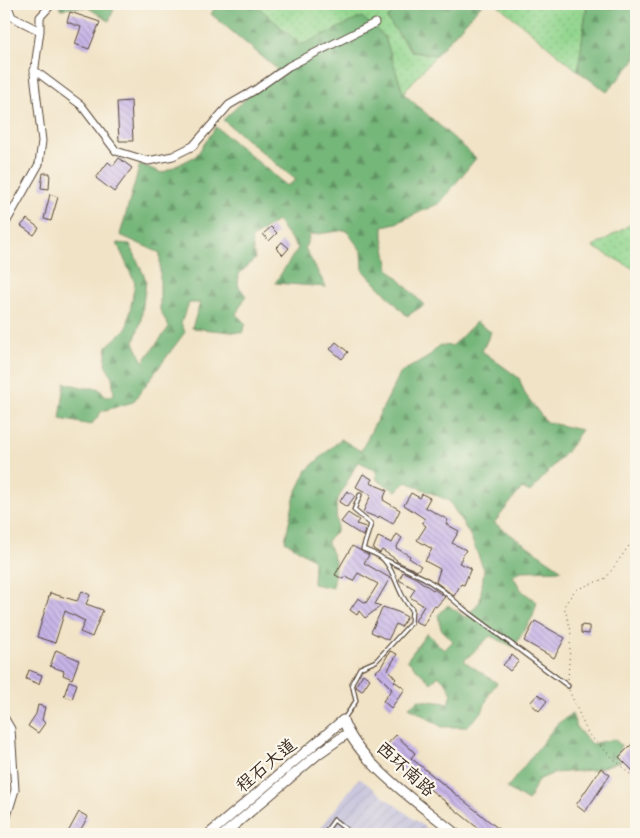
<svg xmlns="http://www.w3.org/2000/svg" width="640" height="838" viewBox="0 0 640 838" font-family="Delius,'LXGW WenKai TC',sans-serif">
  <defs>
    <pattern id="industrial-furrows" width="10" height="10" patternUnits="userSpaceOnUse" patternTransform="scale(1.25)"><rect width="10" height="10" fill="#c3c0db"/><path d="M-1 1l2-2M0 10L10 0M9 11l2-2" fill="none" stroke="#a8a5bc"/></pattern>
    <pattern id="grass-dots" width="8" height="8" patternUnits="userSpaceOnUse" patternTransform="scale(1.25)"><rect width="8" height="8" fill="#92d58e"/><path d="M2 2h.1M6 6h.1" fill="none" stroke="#7fb77a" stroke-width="1.8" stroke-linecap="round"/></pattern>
    <pattern id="forest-firs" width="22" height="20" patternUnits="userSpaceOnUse" patternTransform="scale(1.25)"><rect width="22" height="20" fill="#75b679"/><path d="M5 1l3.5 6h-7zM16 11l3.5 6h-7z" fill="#619463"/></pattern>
    <pattern id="building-back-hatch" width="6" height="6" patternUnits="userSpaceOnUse" patternTransform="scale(1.25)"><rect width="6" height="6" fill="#c8b5e9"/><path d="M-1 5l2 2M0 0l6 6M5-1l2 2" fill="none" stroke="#a493bc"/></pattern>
  </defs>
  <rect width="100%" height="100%" fill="#fbf7ec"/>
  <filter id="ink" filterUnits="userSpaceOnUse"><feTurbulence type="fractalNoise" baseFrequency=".02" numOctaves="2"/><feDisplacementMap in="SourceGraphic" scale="10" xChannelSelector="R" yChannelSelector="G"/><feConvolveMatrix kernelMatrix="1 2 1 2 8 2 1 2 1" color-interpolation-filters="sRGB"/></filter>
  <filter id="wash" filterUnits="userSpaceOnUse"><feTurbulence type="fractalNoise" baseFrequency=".0096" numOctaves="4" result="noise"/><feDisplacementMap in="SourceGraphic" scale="20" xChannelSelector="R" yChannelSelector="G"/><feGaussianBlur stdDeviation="1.12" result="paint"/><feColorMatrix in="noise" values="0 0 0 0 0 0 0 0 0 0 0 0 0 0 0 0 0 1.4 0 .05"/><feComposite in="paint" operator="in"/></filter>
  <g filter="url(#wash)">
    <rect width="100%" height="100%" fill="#f1e3c6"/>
    <path fill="url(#industrial-furrows)" d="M 359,778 L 434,834 L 316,834 Z"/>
    <path fill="url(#grass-dots)" stroke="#668056" d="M 255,4 L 399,4 L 387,19 L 412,52 L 436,55 L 403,93 L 385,37 L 301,45 Z
      M 497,4 L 587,4 L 578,71 Z
      M 636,221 L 636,270 L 593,247 Z"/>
    <path fill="url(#forest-firs)" stroke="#58704c" d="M 59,4 L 116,4 L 109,21 L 87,7 L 60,9 Z
      M 217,4 L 255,4 L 301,45 L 362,17 L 385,37 L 403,93 L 476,158 L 440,203 L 396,223 L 383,226 L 383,237 L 389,269 L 424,305 L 407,316 L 363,270 L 362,252 L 346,230 L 310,235 L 305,248 L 326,287 L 275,283 L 298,248 L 277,221 L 251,239 L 255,259 L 239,274 L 238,285 L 246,296 L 236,314 L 246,324 L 242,333 L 192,328 L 200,303 L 189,303 L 181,323 L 185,332 L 133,402 L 102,411 L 91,425 L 60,419 L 65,383 L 86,388 L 98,388 L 106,397 L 114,395 L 112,377 L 105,365 L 107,346 L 127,328 L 135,283 L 117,243 L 130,244 L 146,280 L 141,321 L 134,342 L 143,362 L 169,327 L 160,310 L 160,253 L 120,235 L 140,164 L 162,173 L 196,156 L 216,127 L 287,186 L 296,180 L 223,120 L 277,69 L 211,14 Z
      M 399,4 L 482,4 L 436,55 L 413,52 L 387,19 Z
      M 587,4 L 636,4 L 636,59 L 607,92 L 578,71 Z
      M 476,322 L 491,332 L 482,351 L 519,378 L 525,394 L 546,422 L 581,430 L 572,445 L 530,492 L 522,488 L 494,523 L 562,570 L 521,571 L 513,576 L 522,591 L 537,602 L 533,616 L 514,647 L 490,636 L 464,661 L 497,683 L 490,692 L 482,712 L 466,727 L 442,727 L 409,707 L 419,700 L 448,703 L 452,694 L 447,684 L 439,676 L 431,683 L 407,660 L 427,633 L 444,650 L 453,641 L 441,629 L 438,615 L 448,605 L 466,618 L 480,601 L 484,570 L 470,535 L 449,501 L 407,482 L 396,491 L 377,480 L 376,471 L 358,461 L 336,503 L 337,531 L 327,541 L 335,561 L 333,588 L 313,584 L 314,560 L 285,541 L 295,495 L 307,470 L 341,439 L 361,451 L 401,372 L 427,358 L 440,345 L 452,346 Z
      M 572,714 L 577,728 L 591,744 L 614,739 L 621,745 L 616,757 L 621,761 L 593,770 L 554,773 L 538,780 L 528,801 L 507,788 L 557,724 Z"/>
    <g id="blocks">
      <path fill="url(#building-back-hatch)" d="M 70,12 L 100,22 L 89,49 L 75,44 L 81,27 L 67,22 Z
        M 131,101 L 133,141 L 119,141 L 117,102 Z
        M 119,158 L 132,168 L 114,192 L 96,178 L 108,162 L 113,166 Z
        M 43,173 L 50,173 L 49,189 L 41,188 Z
        M 50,194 L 58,197 L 51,221 L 44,219 Z
        M 27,219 L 39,228 L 34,235 L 21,226 Z
        M 271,227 L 277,233 L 269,241 L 263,234 Z
        M 282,242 L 289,248 L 283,255 L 276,248 Z
        M 336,342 L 348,352 L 342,359 L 330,349 Z
        M 363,474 L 372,479 L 370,483 L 387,490 L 383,500 L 400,510 L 393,524 L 379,516 L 378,518 L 363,512 L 371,495 L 356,487 Z
        M 347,491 L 355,496 L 347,507 L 339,502 Z
        M 411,493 L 420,498 L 422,494 L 430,498 L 425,507 L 448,520 L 446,524 L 459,531 L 452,543 L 466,550 L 459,563 L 471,568 L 464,585 L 461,584 L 454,596 L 436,582 L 440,569 L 425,561 L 432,549 L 417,540 L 426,526 L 422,523 L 425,519 L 404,505 Z
        M 348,513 L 359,520 L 356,524 L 366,527 L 363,536 L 341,522 Z
        M 397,534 L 402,538 L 396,548 L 410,556 L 409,558 L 421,566 L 417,571 L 396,561 L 397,560 L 382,550 L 380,553 L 373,549 L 378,537 L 392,543 Z
        M 352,546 L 369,555 L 364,563 L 390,578 L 375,604 L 381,606 L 365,618 L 359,611 L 357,615 L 350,610 L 358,598 L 366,603 L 378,584 L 358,573 L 353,581 L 345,576 L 343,579 L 335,575 Z
        M 403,572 L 414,577 L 433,590 L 434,589 L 445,597 L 436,607 L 434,606 L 423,626 L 415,621 L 424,606 L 410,597 L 415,589 L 399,580 Z
        M 82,591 L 90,595 L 86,604 L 103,610 L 92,637 L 80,632 L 85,621 L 65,611 L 55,643 L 37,637 L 50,593 L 77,601 Z
        M 383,607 L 398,612 L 407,617 L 401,627 L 396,624 L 388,640 L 371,632 Z
        M 535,621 L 565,638 L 554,658 L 524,641 Z
        M 581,625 L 589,626 L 589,634 L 581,633 Z
        M 56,650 L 79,660 L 72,679 L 63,675 L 64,671 L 50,666 Z
        M 390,651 L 397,654 L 388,670 L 396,679 L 394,681 L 405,689 L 391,708 L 383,701 L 392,689 L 375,672 L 381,667 Z
        M 512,655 L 519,661 L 510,671 L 503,665 Z
        M 29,670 L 42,675 L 39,684 L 26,679 Z
        M 363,674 L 370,679 L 362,691 L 356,687 L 356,685 Z
        M 69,681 L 77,684 L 72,699 L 64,696 Z
        M 538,694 L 547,701 L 539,711 L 530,703 Z
        M 38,705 L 45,707 L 42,720 L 45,723 L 38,733 L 28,726 L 36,714 Z
        M 396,735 L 415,753 L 411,758 L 505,834 L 485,834 L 436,794 L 402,768 L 401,769 L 381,751 Z
        M 632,744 L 636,748 L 636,774 L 619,757 Z
        M 601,768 L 610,775 L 585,812 L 576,805 Z
        M 79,812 L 88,817 L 78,834 L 71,834 L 68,832 Z"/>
    </g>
  </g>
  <g filter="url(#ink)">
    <use href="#blocks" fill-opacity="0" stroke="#564637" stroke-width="1"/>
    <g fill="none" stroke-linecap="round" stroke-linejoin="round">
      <defs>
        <path id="lane" d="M 384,559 L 424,578 L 442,590 L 464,609 L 568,686
          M 343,720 L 356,701 L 352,683 L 360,668 L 376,661 L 411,623 L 412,609 C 398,596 397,575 384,560 C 380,555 370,552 363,549 L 371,524 L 354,510 L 360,495
          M 324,834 L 334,820 L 352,834"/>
        <path id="street" d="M 7,4 L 12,17 L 40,31 L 40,17 L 52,4
          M 34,70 L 81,105 L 116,151 L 148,161 L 173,156 L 193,146 L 229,105 L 255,90 L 289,66 L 375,23
          M 4,226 L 39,164 L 42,141 L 34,74 L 40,31
          M 4,717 L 11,729 L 15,790 L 4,826"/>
        <path id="secondary" d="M 209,834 L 343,720 C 359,764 420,804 456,834
          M 224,834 L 318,754 L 348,733"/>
      </defs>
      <use href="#lane" stroke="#564637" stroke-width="5.5"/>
      <use href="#street" stroke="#564637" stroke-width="9"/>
      <use href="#secondary" stroke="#564637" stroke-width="11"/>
      <path stroke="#564637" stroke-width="1" stroke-dasharray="1 4" stroke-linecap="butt" d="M 568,679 L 571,631 L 564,606 L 575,590 L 606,578 L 636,536
        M 569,690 L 588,734 L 636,780"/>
      <use href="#lane" stroke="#fff" stroke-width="3"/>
      <use href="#street" stroke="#fff" stroke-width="7"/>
      <use href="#secondary" stroke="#fff" stroke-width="9"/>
    </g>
  </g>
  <g text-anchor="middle" stroke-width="4.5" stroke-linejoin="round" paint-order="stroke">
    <g font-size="18" fill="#3b2a1e" stroke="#fbf7ec">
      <text transform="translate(266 765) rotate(-40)" y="6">程石大道</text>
      <text transform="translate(406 769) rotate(42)" y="6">西环南路</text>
    </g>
  </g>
  <rect width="640" height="838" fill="none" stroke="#fbf7ec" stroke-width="20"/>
</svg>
